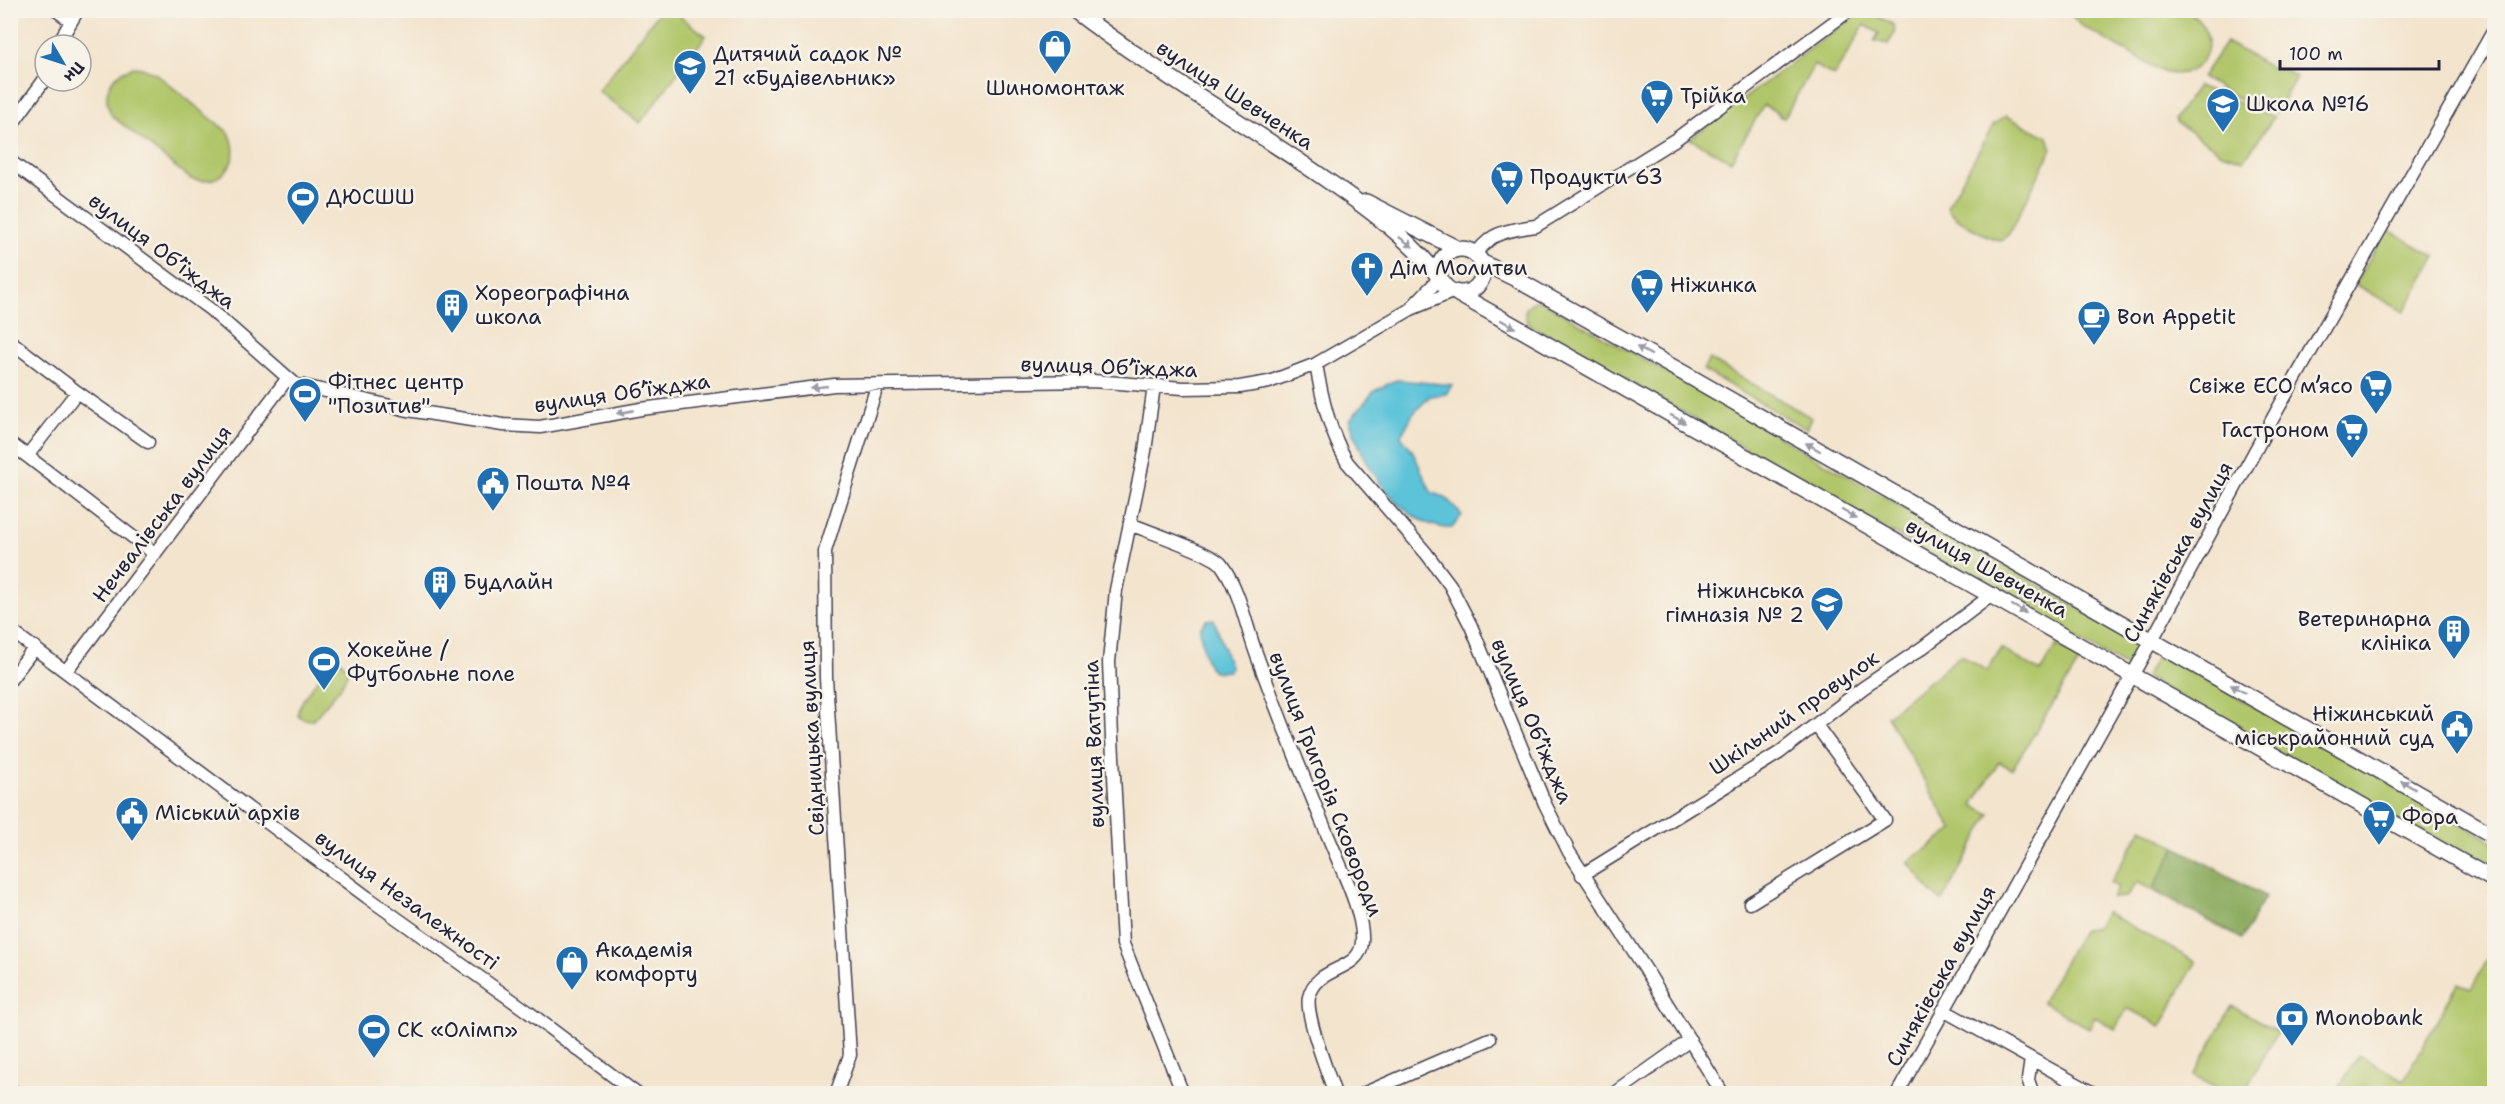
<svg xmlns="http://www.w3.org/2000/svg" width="2505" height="1104" viewBox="0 0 2505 1104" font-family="'Shantell Sans',sans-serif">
  <rect width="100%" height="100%" fill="#f7f3e8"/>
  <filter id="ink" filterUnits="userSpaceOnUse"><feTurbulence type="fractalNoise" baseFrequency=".0167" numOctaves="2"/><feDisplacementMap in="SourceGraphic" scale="12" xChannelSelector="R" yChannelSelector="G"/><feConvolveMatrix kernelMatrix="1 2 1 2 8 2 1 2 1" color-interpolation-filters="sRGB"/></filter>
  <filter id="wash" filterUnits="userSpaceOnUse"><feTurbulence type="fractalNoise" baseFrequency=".008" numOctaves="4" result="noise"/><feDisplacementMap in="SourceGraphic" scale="24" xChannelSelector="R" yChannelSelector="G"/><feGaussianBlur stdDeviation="1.35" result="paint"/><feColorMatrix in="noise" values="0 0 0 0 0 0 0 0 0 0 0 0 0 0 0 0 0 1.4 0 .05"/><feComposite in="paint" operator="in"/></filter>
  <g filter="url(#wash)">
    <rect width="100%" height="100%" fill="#f3e4cd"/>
    <path fill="#b1c66a" stroke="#6a7452" stroke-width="1.5" d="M 660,11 L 673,11 L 706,36 L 640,123 L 598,91 Z
      M 1861,11 L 1868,11 L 1894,25 L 1895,33 L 1888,44 L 1874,41 L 1879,33 L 1864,25 L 1834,76 L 1814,65 L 1784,118 L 1779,116 L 1780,114 L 1764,105 L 1731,161 L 1690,139 Z
      M 2069,12 L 2187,11 C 2226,33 2206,84 2163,72 L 2080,25 Z
      M 2226,42 L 2270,67 L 2285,70 L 2296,77 L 2276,113 L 2227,93 L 2202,77 Z
      M 134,67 L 142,68 L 156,74 L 229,133 C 244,160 221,188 191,179 L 112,116 C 100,94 110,74 134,67 Z
      M 2198,86 L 2274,117 L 2244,160 L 2222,153 L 2176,122 L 2175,118 Z
      M 2006,116 L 2048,137 L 2052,149 L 2009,234 L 2001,240 C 1990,239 1949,218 1947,207 L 1994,124 Z
      M 2387,229 L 2436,257 L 2404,312 L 2355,284 Z
      M 1535,301 L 1541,301 L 2142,644 L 2128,668 L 1529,324 C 1522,314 1524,306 1535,301 Z
      M 1709,359 L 1812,418 L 1806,429 L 1703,370 Z
      M 2057,645 L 2081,659 L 2012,769 L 1999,762 L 1973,805 L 1990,814 L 1942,901 L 1933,894 L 1908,862 L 1953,830 L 1887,716 L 1961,655 L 1987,671 L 2001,648 L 2040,672 Z
      M 2159,653 L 2494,842 L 2494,875 L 2145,677 Z
      M 341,661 L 349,670 L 340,688 L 313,720 L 303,719 L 298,715 C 297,702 328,663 341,661 Z
      M 2142,828 L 2176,847 L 2152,890 L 2137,882 L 2126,897 L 2112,898 L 2118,887 L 2110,883 Z
      M 2106,912 L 2196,962 L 2161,1026 L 2127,1008 L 2115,1029 L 2095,1017 L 2089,1028 L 2042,1002 L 2083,929 L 2097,927 Z
      M 2491,952 L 2494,954 L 2494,1093 L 2336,1093 L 2358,1055 L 2404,1080 L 2458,983 L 2471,989 Z
      M 2232,1006 L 2278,1031 L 2244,1093 L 2226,1093 L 2193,1076 Z"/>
    <path fill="#8cab5e" stroke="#57664c" stroke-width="1.5" d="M 2176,847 L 2265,896 L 2242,939 L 2152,890 Z"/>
    <path fill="#5cc3d9" stroke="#3f728a" stroke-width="1.5" d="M 1396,380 L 1452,385 L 1446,394 L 1430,396 L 1413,414 L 1401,436 L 1412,450 L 1431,492 L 1447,499 L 1462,515 L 1452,528 C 1402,529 1361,463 1350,420 L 1374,391 Z
      M 1214,619 L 1230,667 L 1229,671 L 1213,672 C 1203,661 1202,642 1200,628 L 1206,620 Z"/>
  </g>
  <g filter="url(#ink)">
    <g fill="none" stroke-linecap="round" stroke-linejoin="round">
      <defs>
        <path id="minor" d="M 56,10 L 71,21
          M 57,45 L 78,10
          M 10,127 L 45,79
          M 10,161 L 211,310 L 295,384 L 408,410 L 503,425 L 540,427 L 641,409 L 834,385 L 1093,381 L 1183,388 L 1240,387 L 1269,382 L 1316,364 L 1411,309 L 1452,292
          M 1473,252 C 1482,249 1485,242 1493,237 C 1506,230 1522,228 1536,226 L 1676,139 L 1850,10
          M 1413,306 L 1439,279
          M 10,341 L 77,392 L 148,442
          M 1316,364 C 1322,399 1329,430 1347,462 L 1426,553 L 1450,585 L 1471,626 L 1545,804 L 1569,852 L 1646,970 L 1723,1094
          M 1154,386 L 1145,451 L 1116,590 L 1109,662 L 1112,738 L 1123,944 L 1183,1094
          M 10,443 L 155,554
          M 27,456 L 77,392
          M 1130,524 C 1147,531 1212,553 1221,564 C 1240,590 1245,623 1256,653 C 1281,723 1309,791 1338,860 C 1347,881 1364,918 1362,942 C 1360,973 1317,964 1309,997 C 1305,1016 1328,1073 1335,1094
          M 10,630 L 367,897 L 527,1011 L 637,1094
          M 66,671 L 287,379
          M 10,680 L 35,647
          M 1582,875 L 1779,753 L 1863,688 L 1922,648 L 1993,594
          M 1750,903 L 1885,820 L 1816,725
          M 1943,1010 L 2095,1094
          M 2031,1059 L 2028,1080 L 2033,1094
          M 10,1089 L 17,1094
          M 836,1094 L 850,1055 L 826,678 L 825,551 L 877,386
          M 1363,1094 L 1490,1039
          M 1614,1094 L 1690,1040
          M 1897,1094 L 2152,640 L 2279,407 L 2494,30"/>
        <path id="major" d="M 1074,10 C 1146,65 1224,111 1299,161 C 1346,193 1405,232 1439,277
          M 1366,202 L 1458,249
          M1439 271a22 22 0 1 1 44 0a22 22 0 1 1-44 0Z
          M 1481,262 L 1514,278 L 1687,375 L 2494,836
          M 1458,294 L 2494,880"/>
      </defs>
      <use href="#minor" stroke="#413f51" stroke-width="15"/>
      <use href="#major" stroke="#413f51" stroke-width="18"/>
      <use href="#minor" stroke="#fff" stroke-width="12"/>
      <use href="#major" stroke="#fff" stroke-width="15"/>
    </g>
    <defs><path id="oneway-solid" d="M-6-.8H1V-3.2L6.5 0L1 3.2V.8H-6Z" transform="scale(1.5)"/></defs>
    <g fill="#9c9ca7">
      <use href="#oneway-solid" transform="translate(1406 242) rotate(36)"/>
      <use href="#oneway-solid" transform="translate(1508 324) rotate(29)"/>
      <use href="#oneway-solid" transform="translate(1644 351) rotate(-151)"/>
      <use href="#oneway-solid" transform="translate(819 387) rotate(174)"/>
      <use href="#oneway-solid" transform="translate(625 412) rotate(169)"/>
      <use href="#oneway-solid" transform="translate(1678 419) rotate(29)"/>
      <use href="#oneway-solid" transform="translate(1813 447) rotate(-150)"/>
      <use href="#oneway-solid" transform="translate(1849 514) rotate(29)"/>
      <use href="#oneway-solid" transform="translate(2019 609) rotate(30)"/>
      <use href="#oneway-solid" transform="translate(2238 689) rotate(-150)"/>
      <use href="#oneway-solid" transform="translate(2408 785) rotate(-149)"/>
    </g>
  </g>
  <defs>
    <symbol id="shop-pin" viewBox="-11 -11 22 30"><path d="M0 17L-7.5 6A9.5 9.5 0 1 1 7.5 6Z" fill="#1f6fb2" stroke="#f7f3e8"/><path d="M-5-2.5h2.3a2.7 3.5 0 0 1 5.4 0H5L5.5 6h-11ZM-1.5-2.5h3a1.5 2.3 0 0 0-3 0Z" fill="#fff"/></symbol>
    <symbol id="school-pin" viewBox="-11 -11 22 30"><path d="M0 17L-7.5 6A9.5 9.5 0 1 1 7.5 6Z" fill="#1f6fb2" stroke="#f7f3e8"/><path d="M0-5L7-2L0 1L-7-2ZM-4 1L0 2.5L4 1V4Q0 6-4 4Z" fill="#fff"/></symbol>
    <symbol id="supermarket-pin" viewBox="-11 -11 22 30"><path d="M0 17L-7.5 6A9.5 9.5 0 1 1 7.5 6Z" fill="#1f6fb2" stroke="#f7f3e8"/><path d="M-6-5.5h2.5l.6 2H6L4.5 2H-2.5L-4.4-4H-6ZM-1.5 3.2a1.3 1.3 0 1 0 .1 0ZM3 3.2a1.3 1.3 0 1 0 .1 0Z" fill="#fff"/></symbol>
    <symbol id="stadium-pin" viewBox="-11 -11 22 30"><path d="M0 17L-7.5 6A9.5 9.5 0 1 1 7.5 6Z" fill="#1f6fb2" stroke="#f7f3e8"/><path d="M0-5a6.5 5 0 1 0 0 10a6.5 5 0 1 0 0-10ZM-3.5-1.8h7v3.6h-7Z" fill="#fff"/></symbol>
    <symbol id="church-pin" viewBox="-11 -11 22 30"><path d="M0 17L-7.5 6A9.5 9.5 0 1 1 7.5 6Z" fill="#1f6fb2" stroke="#f7f3e8"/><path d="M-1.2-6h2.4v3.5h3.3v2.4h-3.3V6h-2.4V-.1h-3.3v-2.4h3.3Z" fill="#fff"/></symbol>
    <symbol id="building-pin" viewBox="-11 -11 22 30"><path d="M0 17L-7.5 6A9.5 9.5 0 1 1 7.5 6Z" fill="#1f6fb2" stroke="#f7f3e8"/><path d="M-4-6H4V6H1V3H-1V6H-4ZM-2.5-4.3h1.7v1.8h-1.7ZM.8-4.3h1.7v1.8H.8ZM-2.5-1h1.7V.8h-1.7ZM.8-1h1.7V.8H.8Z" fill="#fff"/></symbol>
    <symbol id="cafe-pin" viewBox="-11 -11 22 30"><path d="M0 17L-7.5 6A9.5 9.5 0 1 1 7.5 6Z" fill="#1f6fb2" stroke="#f7f3e8"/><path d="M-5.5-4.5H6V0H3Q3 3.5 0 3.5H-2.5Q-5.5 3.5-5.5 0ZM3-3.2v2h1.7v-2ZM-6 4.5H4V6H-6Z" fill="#fff"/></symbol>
    <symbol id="civic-pin" viewBox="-11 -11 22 30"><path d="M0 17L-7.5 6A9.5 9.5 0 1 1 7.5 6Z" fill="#1f6fb2" stroke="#f7f3e8"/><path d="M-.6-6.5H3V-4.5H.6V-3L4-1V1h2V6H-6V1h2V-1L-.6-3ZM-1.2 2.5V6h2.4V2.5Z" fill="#fff"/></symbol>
    <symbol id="bank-pin" viewBox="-11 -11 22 30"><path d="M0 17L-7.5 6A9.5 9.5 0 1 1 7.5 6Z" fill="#1f6fb2" stroke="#f7f3e8"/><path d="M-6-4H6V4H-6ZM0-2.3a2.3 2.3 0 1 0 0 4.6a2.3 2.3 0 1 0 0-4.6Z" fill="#fff"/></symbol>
  </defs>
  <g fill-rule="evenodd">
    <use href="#shop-pin" x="1036" y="27" width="38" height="52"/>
    <use href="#school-pin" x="671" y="47" width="38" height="52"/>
    <use href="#supermarket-pin" x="1638" y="77" width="38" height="52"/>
    <use href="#school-pin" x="2204" y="85" width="38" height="52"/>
    <use href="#supermarket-pin" x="1488" y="158" width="38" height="52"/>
    <use href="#stadium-pin" x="284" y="178" width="38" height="52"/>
    <use href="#church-pin" x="1348" y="249" width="38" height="52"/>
    <use href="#supermarket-pin" x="1628" y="266" width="38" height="52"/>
    <use href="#building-pin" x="433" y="286" width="38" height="52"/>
    <use href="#cafe-pin" x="2075" y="298" width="38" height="52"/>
    <use href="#supermarket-pin" x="2357" y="367" width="38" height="52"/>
    <use href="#stadium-pin" x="286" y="375" width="38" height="52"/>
    <use href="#supermarket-pin" x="2333" y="411" width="38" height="52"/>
    <use href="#civic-pin" x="474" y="464" width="38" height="52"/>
    <use href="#building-pin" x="421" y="563" width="38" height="52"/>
    <use href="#school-pin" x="1808" y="584" width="38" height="52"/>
    <use href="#building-pin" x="2435" y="612" width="38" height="52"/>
    <use href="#stadium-pin" x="305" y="643" width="38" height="52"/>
    <use href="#civic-pin" x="2438" y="707" width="38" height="52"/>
    <use href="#civic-pin" x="113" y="794" width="38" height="52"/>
    <use href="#supermarket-pin" x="2360" y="798" width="38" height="52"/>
    <use href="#shop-pin" x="553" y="943" width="38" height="52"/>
    <use href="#bank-pin" x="2273" y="999" width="38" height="52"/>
    <use href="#stadium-pin" x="355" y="1011" width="38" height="52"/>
  </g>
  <g text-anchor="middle" stroke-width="5" stroke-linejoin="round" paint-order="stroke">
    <g font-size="21" fill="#22223b" stroke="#f7f3e8" text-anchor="start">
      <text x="713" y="61">Дитячий садок №<tspan x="713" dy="24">21 «Будівельник»</tspan></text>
      <text x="1055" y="95" text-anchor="middle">Шиномонтаж</text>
      <text x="1680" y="103">Трійка</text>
      <text x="2246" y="111">Школа №16</text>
      <text x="1530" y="184">Продукти 63</text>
      <text x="326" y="204">ДЮСШШ</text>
      <text x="1390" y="275">Дім Молитви</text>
      <text x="1670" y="292">Ніжинка</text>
      <text x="475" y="300">Хореографічна<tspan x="475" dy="24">школа</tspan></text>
      <text x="2117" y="324">Bon Appetit</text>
      <text x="328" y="389">Фітнес центр<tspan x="328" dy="24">"Позитив"</tspan></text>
      <text x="2353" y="393" text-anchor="end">Свіже ECO м’ясо</text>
      <text x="2329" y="437" text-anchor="end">Гастроном</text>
      <text x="516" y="490">Пошта №4</text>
      <text x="463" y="589">Будлайн</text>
      <text x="1804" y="598" text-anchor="end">Ніжинська<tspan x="1804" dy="24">гімназія № 2</tspan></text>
      <text x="2431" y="626" text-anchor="end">Ветеринарна<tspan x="2431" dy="24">клініка</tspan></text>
      <text x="347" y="657">Хокейне /<tspan x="347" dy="24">Футбольне поле</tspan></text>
      <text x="2434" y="721" text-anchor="end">Ніжинський<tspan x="2434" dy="24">міськрайонний суд</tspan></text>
      <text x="155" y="820">Міський архів</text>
      <text x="2402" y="824">Фора</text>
      <text x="595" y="957">Академія<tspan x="595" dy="24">комфорту</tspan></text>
      <text x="2315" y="1025">Monobank</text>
      <text x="397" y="1037">СК «Олімп»</text>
    </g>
    <g font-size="21" fill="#22223b" stroke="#f7f3e8">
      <text transform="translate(1235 95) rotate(33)" y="7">вулиця Шевченка</text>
      <text transform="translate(162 251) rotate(37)" y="7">вулиця Обʼїжджа</text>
      <text transform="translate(1109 367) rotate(2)" y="7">вулиця Обʼїжджа</text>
      <text transform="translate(622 393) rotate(-8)" y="7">вулиця Обʼїжджа</text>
      <text transform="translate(162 514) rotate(-53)" y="7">Нечвалівська вулиця</text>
      <text transform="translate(2178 552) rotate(-61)" y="7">Синяківська вулиця</text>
      <text transform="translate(1987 568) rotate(29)" y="7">вулиця Шевченка</text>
      <text transform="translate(1794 713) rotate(-35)" y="7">Шкільний провулок</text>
      <text transform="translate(1532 721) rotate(67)" y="7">вулиця Обʼїжджа</text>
      <text transform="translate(812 738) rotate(-93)" y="7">Свідницька вулиця</text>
      <text transform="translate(1094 744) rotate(-92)" y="7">вулиця Ватутіна</text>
      <text transform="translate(1326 784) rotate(69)" y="7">вулиця Григорія Сковороди</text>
      <text transform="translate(407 900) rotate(36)" y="7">вулиця Незалежності</text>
      <text transform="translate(1941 976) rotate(-61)" y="7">Синяківська вулиця</text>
    </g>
  </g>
  <rect width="2505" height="1104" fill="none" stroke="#f7f3e8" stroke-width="36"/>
  <g transform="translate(63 63) rotate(129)"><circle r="28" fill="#f7f3e8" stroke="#a29fa3" stroke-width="1.5"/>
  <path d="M0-4.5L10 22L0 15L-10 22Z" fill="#1f6fb2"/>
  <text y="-9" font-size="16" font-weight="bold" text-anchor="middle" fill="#22223b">Пн</text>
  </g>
  <path d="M2280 60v9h159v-9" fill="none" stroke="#22223b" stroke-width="3"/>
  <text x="2289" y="60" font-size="18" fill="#22223b" stroke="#f7f3e8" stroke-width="4.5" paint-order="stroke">100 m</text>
</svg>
